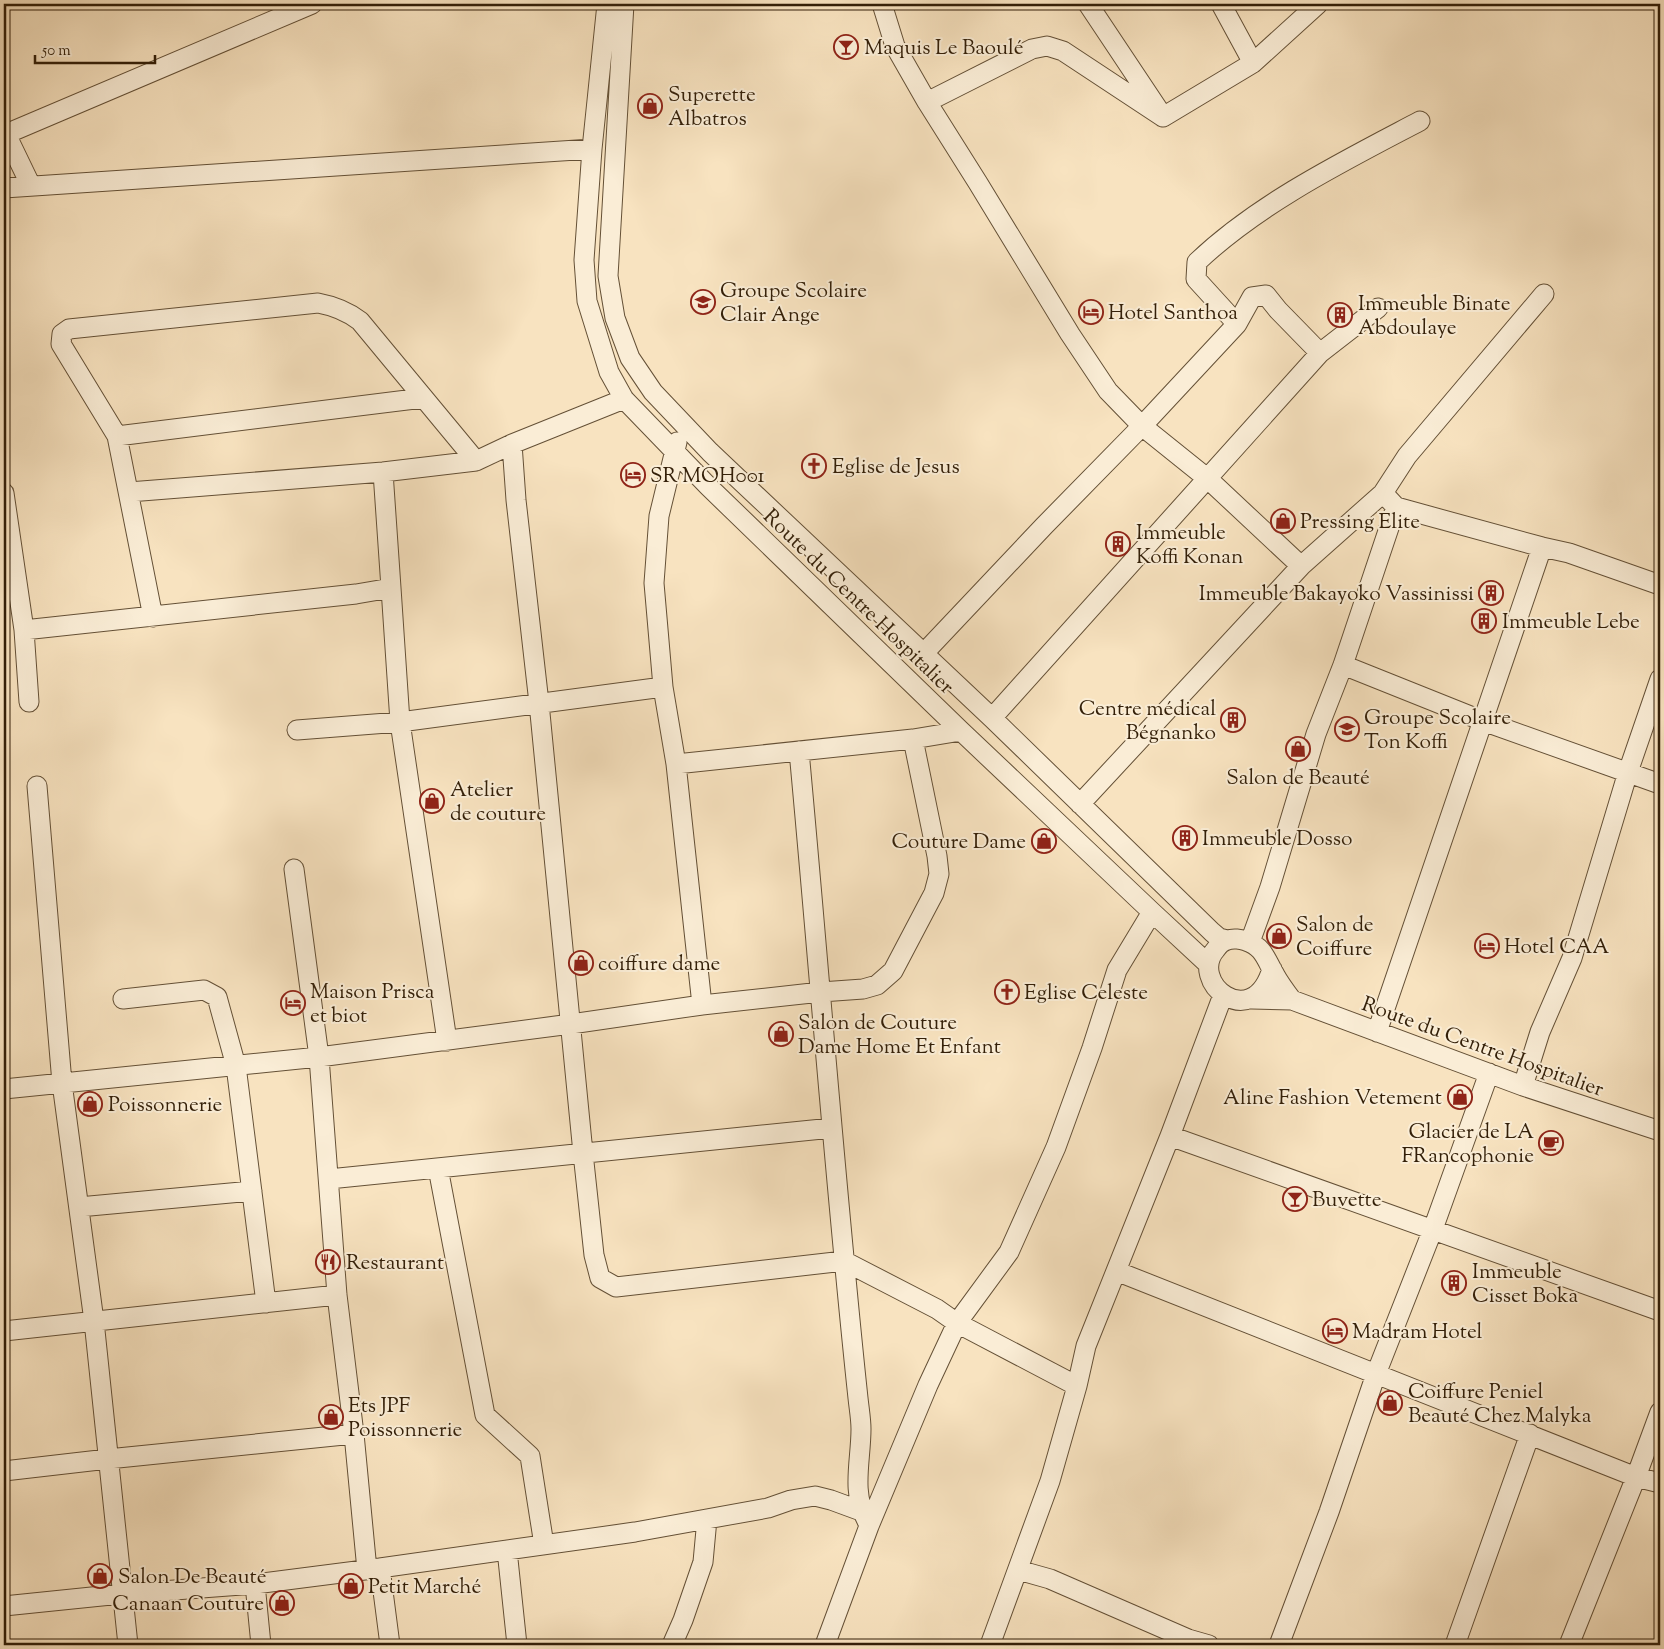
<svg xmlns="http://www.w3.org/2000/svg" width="1664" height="1649" viewBox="0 0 1664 1649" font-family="'Sorts Mill Goudy',serif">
  <rect width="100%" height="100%" fill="#f8e3c0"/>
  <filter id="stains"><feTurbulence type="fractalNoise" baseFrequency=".004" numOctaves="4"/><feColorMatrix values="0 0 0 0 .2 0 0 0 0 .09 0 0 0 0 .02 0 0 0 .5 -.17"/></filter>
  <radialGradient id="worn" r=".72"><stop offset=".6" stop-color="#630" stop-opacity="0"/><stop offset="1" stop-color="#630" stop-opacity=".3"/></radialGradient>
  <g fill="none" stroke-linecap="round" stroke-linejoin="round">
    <defs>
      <path id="minor" d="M 607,4 L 592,149 L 584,260 L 587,301 L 609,372 L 624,399 L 708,486 L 961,731 L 1152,912 L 1208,964
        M 624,4 L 608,276 L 615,318 L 630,358 L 653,392 L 710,452 L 992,718 L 1212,932 L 1219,938 L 1227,940
        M 882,4 L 895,46 L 927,102 L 978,183 L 1070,334 L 1108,391 L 1142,426 L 1208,479 L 1301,566
        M 1088,4 L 1158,109
        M 1221,4 L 1253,63
        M 927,102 L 1032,49 L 1047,46 L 1063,51 L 1163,117
        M 1163,117 L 1253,63 L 1318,4
        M 4,130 L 31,186
        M 6,134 L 312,4
        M 4,188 L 592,149
        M 1237,324 L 1196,279 L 1197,262 C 1259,203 1344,161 1420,121
        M 117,436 L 423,398
        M 677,442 L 659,516 L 654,583 L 663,687 L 676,764 L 702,1005
        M 512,444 L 516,500 L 539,703 L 583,1153 L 594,1255 L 600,1278 L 616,1287 L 844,1261 L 937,1309 L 957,1323 L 1077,1386
        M 129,492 L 383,472 L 476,461 L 512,444 L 624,399
        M 4,493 L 24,630 L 29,702
        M 1396,507 L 1542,547 L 1569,553 L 1660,585
        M 391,588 L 400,722 L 447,1041
        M 153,617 L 117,436 L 61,344 L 62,334 L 69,329 L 318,303 C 334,306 347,311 360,321 L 476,461
        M 24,630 L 356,594 L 391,588 L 383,472
        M 924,653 L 1044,526 L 1142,426 L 1237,324 L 1252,297 L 1266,295 L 1278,310 L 1320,353
        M 1343,665 L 1483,721 L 1660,784
        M 992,718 L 1320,353 L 1378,308
        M 297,730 L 400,722 L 663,687
        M 799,751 C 819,966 835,1183 858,1398 C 859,1408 861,1419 861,1429 C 861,1461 851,1491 867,1521
        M 676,764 L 913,739 L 961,731
        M 37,786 L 62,1083 L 94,1321 L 128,1645
        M 1080,804 L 1301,566 L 1383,493 L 1407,456 L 1544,294
        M 294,869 L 319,1057 L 337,1295 L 354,1434 L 367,1570
        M 1250,942 L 1270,887 L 1316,734 L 1343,665 L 1396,507 L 1383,493
        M 1272,969 C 1252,1035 1187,981 1216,949 C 1218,946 1223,941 1228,940 C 1233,938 1241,939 1246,941 C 1264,947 1266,960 1275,975 C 1280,984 1286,992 1292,1000
        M 123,999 L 204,990 L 217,997 L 236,1066 L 266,1303
        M 1252,999 L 1292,1000 L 1523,1086 L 1660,1131
        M 1377,1032 L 1542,547
        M 1523,1086 L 1540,1032 L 1572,958 L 1628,772 L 1660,679
        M 4,1089 L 319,1057 L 571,1024 L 702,1005 L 821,992 L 863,989 L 877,985 L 893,971 L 934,893 L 939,874 L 937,856 L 913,739
        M 1170,1136 L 1660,1311
        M 438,1168 L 485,1415 L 530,1456 L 544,1545
        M 329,1179 L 832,1128
        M 79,1207 L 252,1191
        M 1116,1271 L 1636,1477 L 1660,1483
        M 4,1331 L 337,1295
        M 4,1471 L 108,1459 L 354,1434
        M 507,1550 L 517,1645
        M 380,1568 L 390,1645
        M 1018,1570 L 1050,1579 L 1188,1639 L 1209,1645
        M 255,1584 L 261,1645
        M 4,1606 L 121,1594 L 255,1584 L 380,1568 L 635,1532 L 768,1508 L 791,1500 L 815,1496 L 831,1500 L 861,1511
        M 672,1645 L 683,1620 L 703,1562 L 707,1519
        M 825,1645 L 869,1526 L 928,1385 L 957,1323 L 1009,1252 L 1056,1147 L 1092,1048 L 1117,970 L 1152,912
        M 990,1645 L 1050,1481 L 1077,1386 L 1086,1346 L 1170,1136 L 1223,995
        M 1279,1645 L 1329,1512 L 1376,1374 L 1433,1229 L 1489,1073
        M 1455,1645 L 1530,1434
        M 1569,1645 L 1636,1477 L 1660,1412"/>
    </defs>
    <use href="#minor" stroke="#645036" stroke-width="21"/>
    <use href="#minor" stroke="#faedd6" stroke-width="19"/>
  </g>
  <defs>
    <symbol id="bar-ring" viewBox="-11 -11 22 22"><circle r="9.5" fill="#faedd6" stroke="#8f2418" stroke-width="1.5"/><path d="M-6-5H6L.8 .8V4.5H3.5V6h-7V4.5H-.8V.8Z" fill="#8f2418"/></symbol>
    <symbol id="shop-ring" viewBox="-11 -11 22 22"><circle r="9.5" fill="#faedd6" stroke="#8f2418" stroke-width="1.5"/><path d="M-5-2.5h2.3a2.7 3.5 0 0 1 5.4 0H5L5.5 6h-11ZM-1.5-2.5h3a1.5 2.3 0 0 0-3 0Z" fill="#8f2418"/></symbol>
    <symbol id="school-ring" viewBox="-11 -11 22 22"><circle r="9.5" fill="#faedd6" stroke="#8f2418" stroke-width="1.5"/><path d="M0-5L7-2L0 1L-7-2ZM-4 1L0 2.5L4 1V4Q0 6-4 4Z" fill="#8f2418"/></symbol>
    <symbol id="hotel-ring" viewBox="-11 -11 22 22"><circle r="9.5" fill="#faedd6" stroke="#8f2418" stroke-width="1.5"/><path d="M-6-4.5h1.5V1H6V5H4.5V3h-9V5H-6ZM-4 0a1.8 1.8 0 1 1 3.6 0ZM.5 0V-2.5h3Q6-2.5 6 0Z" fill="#8f2418"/></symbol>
    <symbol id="building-ring" viewBox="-11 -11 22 22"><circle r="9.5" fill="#faedd6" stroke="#8f2418" stroke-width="1.5"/><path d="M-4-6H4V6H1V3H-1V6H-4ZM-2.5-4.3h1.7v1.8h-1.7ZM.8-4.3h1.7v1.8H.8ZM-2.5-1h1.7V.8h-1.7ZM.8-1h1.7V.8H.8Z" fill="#8f2418"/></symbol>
    <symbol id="church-ring" viewBox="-11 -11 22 22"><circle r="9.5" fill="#faedd6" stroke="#8f2418" stroke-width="1.5"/><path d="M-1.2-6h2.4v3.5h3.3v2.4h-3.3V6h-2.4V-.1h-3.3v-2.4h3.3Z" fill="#8f2418"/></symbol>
    <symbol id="cafe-ring" viewBox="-11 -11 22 22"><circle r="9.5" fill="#faedd6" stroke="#8f2418" stroke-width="1.5"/><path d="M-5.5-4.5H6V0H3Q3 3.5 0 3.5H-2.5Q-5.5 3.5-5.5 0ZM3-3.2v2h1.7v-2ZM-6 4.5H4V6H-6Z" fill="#8f2418"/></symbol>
    <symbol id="restaurant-ring" viewBox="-11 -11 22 22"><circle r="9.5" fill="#faedd6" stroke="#8f2418" stroke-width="1.5"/><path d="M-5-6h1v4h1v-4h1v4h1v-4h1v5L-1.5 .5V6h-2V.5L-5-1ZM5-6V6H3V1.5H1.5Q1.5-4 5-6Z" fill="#8f2418"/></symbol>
  </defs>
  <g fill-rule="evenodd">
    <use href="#bar-ring" x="832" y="33" width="28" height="28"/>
    <use href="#shop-ring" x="636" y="92" width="28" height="28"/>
    <use href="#school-ring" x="689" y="288" width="28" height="28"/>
    <use href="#hotel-ring" x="1077" y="298" width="28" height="28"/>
    <use href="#building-ring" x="1326" y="301" width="28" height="28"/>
    <use href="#church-ring" x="800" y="452" width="28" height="28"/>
    <use href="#hotel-ring" x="619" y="461" width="28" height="28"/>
    <use href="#shop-ring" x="1269" y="507" width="28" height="28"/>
    <use href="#building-ring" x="1104" y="530" width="28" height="28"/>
    <use href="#building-ring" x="1477" y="579" width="28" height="28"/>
    <use href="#building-ring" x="1470" y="607" width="28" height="28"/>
    <use href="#building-ring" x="1219" y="706" width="28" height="28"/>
    <use href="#school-ring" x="1333" y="715" width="28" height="28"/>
    <use href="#shop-ring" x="1284" y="735" width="28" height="28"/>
    <use href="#shop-ring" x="418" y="787" width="28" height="28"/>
    <use href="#building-ring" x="1171" y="824" width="28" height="28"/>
    <use href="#shop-ring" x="1030" y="827" width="28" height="28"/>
    <use href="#shop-ring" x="1265" y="922" width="28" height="28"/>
    <use href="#hotel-ring" x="1473" y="932" width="28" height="28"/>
    <use href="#shop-ring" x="567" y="949" width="28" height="28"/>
    <use href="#church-ring" x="993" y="978" width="28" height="28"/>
    <use href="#hotel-ring" x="279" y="989" width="28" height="28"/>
    <use href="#shop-ring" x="767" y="1020" width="28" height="28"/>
    <use href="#shop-ring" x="1446" y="1083" width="28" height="28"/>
    <use href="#shop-ring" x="76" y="1090" width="28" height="28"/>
    <use href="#cafe-ring" x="1537" y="1129" width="28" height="28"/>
    <use href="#bar-ring" x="1281" y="1185" width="28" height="28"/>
    <use href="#restaurant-ring" x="314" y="1248" width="28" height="28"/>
    <use href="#building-ring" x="1440" y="1269" width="28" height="28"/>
    <use href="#hotel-ring" x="1321" y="1317" width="28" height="28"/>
    <use href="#shop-ring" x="1376" y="1389" width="28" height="28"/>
    <use href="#shop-ring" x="317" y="1403" width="28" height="28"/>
    <use href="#shop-ring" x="86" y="1562" width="28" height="28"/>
    <use href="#shop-ring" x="337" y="1572" width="28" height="28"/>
    <use href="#shop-ring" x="268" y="1589" width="28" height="28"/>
  </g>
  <g text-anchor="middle" stroke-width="4" stroke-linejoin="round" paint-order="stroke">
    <g font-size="21" fill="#331f08" stroke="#faedd6" text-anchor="start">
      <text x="864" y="54">Maquis Le Baoulé</text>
      <text x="668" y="101">Superette<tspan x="668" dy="24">Albatros</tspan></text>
      <text x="720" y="297">Groupe Scolaire<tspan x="720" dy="24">Clair Ange</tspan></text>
      <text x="1358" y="310">Immeuble Binate<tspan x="1358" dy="24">Abdoulaye</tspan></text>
      <text x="1108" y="319">Hotel Santhoa</text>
      <text x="832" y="473">Eglise de Jesus</text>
      <text x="650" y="482">SR MOH001</text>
      <text x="1300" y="528">Pressing Elite</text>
      <text x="1136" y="539">Immeuble<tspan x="1136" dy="24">Koffi Konan</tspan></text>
      <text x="1474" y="600" text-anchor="end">Immeuble Bakayoko Vassinissi</text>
      <text x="1502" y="628">Immeuble Lebe</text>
      <text x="1216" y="715" text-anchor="end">Centre médical<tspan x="1216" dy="24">Bégnanko</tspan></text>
      <text x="1364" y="724">Groupe Scolaire<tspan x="1364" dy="24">Ton Koffi</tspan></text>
      <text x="1298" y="784" text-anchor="middle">Salon de Beauté</text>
      <text x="450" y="796">Atelier<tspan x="450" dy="24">de couture</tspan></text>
      <text x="1202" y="845">Immeuble Dosso</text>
      <text x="1026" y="848" text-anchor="end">Couture Dame</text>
      <text x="1296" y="931">Salon de<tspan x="1296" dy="24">Coiffure</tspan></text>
      <text x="1504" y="953">Hotel CAA</text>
      <text x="598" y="970">coiffure dame</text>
      <text x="310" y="998">Maison Prisca<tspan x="310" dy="24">et biot</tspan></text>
      <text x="1024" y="999">Eglise Celeste</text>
      <text x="798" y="1029">Salon de Couture<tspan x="798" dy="24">Dame Home Et Enfant</tspan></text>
      <text x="1442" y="1104" text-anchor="end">Aline Fashion Vetement</text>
      <text x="108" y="1111">Poissonnerie</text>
      <text x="1534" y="1138" text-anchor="end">Glacier de LA<tspan x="1534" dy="24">FRancophonie</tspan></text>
      <text x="1312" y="1206">Buvette</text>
      <text x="346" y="1269">Restaurant</text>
      <text x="1472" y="1278">Immeuble<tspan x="1472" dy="24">Cisset Boka</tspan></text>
      <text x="1352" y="1338">Madram Hotel</text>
      <text x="1408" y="1398">Coiffure Peniel<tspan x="1408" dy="24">Beauté Chez Malyka</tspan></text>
      <text x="348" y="1412">Ets JPF<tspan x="348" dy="24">Poissonnerie</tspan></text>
      <text x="118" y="1583">Salon De Beauté</text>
      <text x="368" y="1593">Petit Marché</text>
      <text x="264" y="1610" text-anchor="end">Canaan Couture</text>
    </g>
    <g font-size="21" fill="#331f08" stroke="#faedd6">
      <text transform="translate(859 601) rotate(44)" y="7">Route du Centre Hospitalier</text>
      <text transform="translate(1483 1046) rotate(20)" y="7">Route du Centre Hospitalier</text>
    </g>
  </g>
  <rect width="1664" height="1649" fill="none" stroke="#f8e3c0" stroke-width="20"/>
  <rect x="5" y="5" width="1654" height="1639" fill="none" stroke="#331f08" stroke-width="2.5"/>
  <rect x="10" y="10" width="1644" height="1629" fill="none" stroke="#331f08"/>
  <path d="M35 55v8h120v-8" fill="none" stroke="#331f08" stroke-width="2.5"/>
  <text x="42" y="55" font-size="15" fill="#331f08" stroke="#faedd6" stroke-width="4" paint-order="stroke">50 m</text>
  <rect width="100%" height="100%" filter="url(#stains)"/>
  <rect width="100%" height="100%" fill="url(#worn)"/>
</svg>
